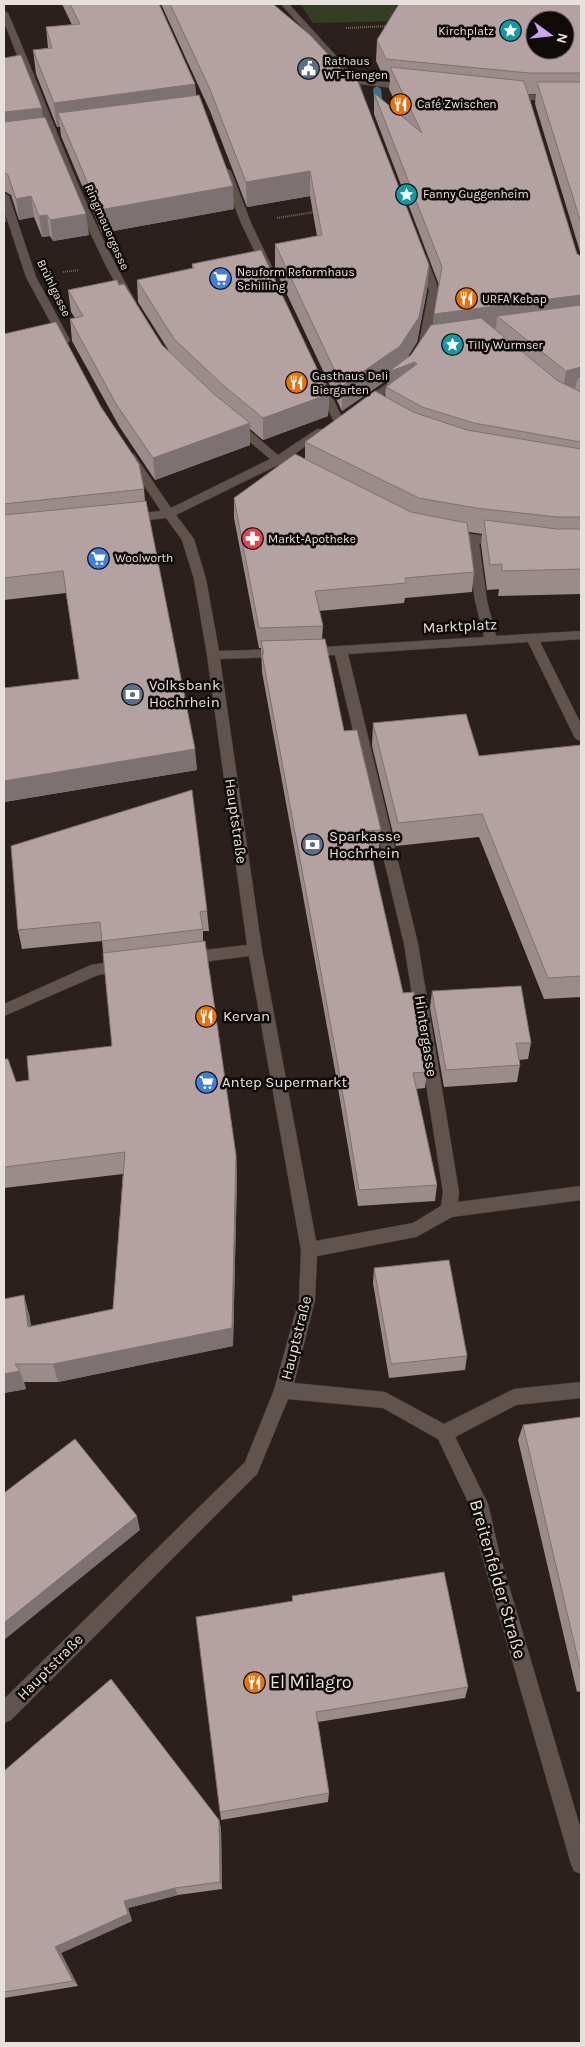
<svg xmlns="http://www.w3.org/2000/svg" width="585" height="2047" viewBox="0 0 585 2047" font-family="Karla,sans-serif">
  <rect width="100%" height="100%" fill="#2b201b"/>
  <path fill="#333e24" d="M 300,4 L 394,4 L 398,7 L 458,20 L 313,23 Z"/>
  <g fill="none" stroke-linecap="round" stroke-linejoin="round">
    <path fill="#3d708d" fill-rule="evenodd" d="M 377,86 L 381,89 L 384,115 L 380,118 L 376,115 L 373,89 Z"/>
    <defs>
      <path id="minor" d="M 281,4 L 289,4 L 357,79 L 410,84 L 414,87 L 410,90 L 360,84 L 364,97 L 363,99 L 357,99 L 350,82 Z
        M 4,11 L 8,13 C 50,110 83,210 136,302 L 135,304 L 131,305 L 126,302 L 107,268 L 73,197 L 4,22 Z
        M 510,94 L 581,96 L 581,102 L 507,99 L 506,97 Z
        M 226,168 L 231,171 L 251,223 L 273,269 L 272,271 L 264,271 L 263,269 L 241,223 L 221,171 Z
        M 4,193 L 9,196 L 36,277 L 70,340 L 69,342 L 65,343 L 60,340 L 26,277 L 4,210 Z
        M 421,253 L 426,256 L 439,290 L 429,343 L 423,353 L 419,354 L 414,351 L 419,343 L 429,290 L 416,256 Z
        M 402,374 L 406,375 L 407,377 L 406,379 L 366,407 L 358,407 L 357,405 L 358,403 Z
        M 321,380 L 326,383 L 343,420 L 342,422 L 338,423 L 333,420 L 316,383 Z
        M 234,420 L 238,421 L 278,455 L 317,429 L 325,429 L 327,431 L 286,460 L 292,465 L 290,467 L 286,468 L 278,465 L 176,515 L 194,539 L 206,579 L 219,651 L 280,649 L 286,653 L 280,657 L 220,659 L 262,950 L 316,1241 L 413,1223 L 441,1206 L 443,1192 L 404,944 L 335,655 L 308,656 L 302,652 L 308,648 L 484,637 L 475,601 L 467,541 L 445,538 L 443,535 L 445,532 L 449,531 L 500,538 L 506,542 L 500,546 L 479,543 L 487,601 L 496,636 L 581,631 L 581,639 L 540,642 L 581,724 L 581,741 L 576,739 L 574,736 L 528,642 L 348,654 L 418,944 L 459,1192 L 458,1202 L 581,1186 L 581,1200 L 452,1217 L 416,1237 L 317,1256 L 315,1300 L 294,1383 L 385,1392 L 444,1424 L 514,1389 L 581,1382 L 581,1398 L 516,1405 L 455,1437 L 488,1504 L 500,1556 L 581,1830 L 581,1874 L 574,1871 L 571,1864 L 482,1556 L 470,1506 L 438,1439 L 383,1408 L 288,1399 L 257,1474 L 11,1720 L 4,1723 L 4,1699 L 245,1462 L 274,1390 L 299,1300 L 301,1250 L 249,956 L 187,964 L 182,962 L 180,958 L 182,954 L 187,952 L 247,945 L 207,655 L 194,579 L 182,540 L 166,518 L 129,522 L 123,518 L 129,514 L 161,511 L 124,456 L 126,454 L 134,454 L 171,508 L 270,459 L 230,425 L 229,423 Z
        M 124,960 L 129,962 L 131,966 L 129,970 L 98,975 L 4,1016 L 4,1004 L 91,965 Z"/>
    </defs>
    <use href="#minor" stroke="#463d39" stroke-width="1"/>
    <path stroke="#726964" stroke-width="2" stroke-dasharray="1 1" stroke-linecap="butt" d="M 346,28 L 390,26
      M 277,218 L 315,212
      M 63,272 L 79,270"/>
    <use href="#minor" fill="#61544e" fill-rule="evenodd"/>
  </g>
  <path fill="#9b8b8b" d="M 62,4 L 159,4 L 195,84 L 196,95 L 234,209 L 102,233 L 61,136 L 60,127 L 57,127 L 36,74 L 33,50 L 48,48 L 46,27 L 72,25 Z
    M 161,4 L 273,4 L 429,265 L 427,290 L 417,342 L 407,358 L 411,355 L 433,325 L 434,314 L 439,285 L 374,114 L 374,93 L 402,116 L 389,89 L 390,80 L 385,80 L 376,61 L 377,40 L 581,4 L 581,255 L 535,104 L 536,94 L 528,94 L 577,254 L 581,256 L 581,594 L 498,596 L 499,589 L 487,590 L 481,545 L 482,534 L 469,532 L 474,572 L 472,592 L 405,598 L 404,603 L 319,611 L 323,626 L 322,639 L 344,731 L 381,830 L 379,848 L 370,849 L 403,993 L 427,1072 L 425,1088 L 416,1089 L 437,1185 L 435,1201 L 358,1206 L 336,1076 L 262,672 L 261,648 L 259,648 L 234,518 L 234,498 L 305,459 L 305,442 L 385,397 L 386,387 L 387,386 L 387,380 L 342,411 L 275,269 L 275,244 L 317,236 L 310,196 L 247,207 L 210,111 Z
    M 4,58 L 43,117 L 89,235 L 53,241 L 50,236 L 42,237 L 34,217 L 19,220 L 11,195 L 4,191 Z
    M 192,264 L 329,394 L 328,416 L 263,440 L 250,429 L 250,445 L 155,480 L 119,426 L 72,341 L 70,319 L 75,318 L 71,312 L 68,290 L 119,285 L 162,345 L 169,351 L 138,302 L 137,280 L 192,268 Z
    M 4,334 L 144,489 L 145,501 L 197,770 L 4,802 L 4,688 L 79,679 L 66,593 L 4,600 Z
    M 373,723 L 479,756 L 581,745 L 581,997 L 544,999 L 479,837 L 396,846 L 372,746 Z
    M 207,911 L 209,931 L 203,931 L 203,941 L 236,1155 L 237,1176 L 233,1346 L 58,1382 L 24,1382 L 26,1389 L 4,1393 L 4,1299 L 29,1314 L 31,1326 L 113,1309 L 123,1174 L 4,1188 L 4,1059 L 16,1082 L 29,1080 L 112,1046 L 102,941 L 22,949 L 18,930 Z
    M 432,991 L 531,1043 L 528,1059 L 519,1060 L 520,1065 L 517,1082 L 444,1087 L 430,1008 Z
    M 374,1268 L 467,1356 L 465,1370 L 389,1378 L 373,1283 Z
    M 581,1417 L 581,1691 L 577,1692 L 518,1440 L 523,1425 Z
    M 292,1596 L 468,1687 L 465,1698 L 318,1722 L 329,1793 L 328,1802 L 221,1820 L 220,1812 L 292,1601 Z
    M 4,1771 L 219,1820 L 221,1829 L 222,1889 L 178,1895 L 128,1908 L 132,1921 L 61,1953 L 78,1986 L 4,1998 Z"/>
  <path fill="#7e7171" d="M 195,84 L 196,108 L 58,113 L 60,127 L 57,127 L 54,103 Z
    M 42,108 L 44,128 L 4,133 L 4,112 Z
    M 310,171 L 310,196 L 247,207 L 246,182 Z
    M 233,186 L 234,209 L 102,233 L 99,210 Z
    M 31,196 L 34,217 L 19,220 L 16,199 Z
    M 4,207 L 6,222 L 4,222 Z
    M 86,214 L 89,235 L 53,241 L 50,220 Z
    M 47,215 L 50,236 L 42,237 L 39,216 Z
    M 429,265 L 427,290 L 417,342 L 401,367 L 415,362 L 414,385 L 387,387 L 387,380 L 342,411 L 342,386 Z
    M 581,295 L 581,314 L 497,316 L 496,328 L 432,337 L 434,314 Z
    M 581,367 L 581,382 L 577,379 L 575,390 L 562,394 L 566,371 Z
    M 329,394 L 328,416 L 263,440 L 263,418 Z
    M 250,423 L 250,445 L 155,480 L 153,458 Z
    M 195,749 L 197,770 L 4,802 L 4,781 Z
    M 236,1155 L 237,1176 L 233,1346 L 58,1382 L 53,1364 L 232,1328 Z
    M 24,1295 L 29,1314 L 34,1345 L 28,1327 Z
    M 20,1371 L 26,1389 L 4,1393 L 4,1374 Z
    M 137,1516 L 140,1530 L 4,1640 L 4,1623 Z
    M 219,1820 L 221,1829 L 222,1889 L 220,1882 Z
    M 175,1888 L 178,1895 L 128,1908 L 132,1921 L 61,1953 L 78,1986 L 73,1981 L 55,1947 L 124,1901 Z"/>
  <path fill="#b4a2a2" stroke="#7e7171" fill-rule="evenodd" d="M 70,4 L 159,4 L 195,84 L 54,103 L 33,50 L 52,48 L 46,27 L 80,24 Z
    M 170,4 L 273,4 L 310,35 L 351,79 L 355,74 L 429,265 L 419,317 L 400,346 L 342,386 L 275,244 L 322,235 L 310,171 L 246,182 L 209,87 Z
    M 399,4 L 581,4 L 581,73 L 529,73 L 386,59 L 377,40 ZM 535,20 L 565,20 L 565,50 L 535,50 Z
    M 21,55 L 42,108 L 4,112 L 4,58 Z
    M 390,67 L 524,81 L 577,254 L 581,256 L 581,295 L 434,314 L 442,267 L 374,93 L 422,133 Z
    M 537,82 L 581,82 L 581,223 Z
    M 199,95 L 233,186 L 99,210 L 58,113 Z
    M 45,117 L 86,214 L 50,220 L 47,215 L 39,216 L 31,196 L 16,199 L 8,175 L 4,172 L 4,122 Z
    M 261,250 L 329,394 L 263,418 L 224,386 L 174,339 L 137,280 L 194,268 L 192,264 Z
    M 117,280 L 119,285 L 124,284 L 162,345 L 214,394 L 250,423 L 153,458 L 116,404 L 70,319 L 83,316 L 68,290 Z
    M 581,305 L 581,367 L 566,371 L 497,316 Z
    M 481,318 L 558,381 L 581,392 L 581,442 L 474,423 L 422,407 L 386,387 L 417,364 L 415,362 L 388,372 L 411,355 L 431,325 Z
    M 56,322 L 101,407 L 139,464 L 144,489 L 4,504 L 4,334 Z
    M 581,377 L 581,382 L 577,379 Z
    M 375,391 L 413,412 L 467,430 L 581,449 L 581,517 L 557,517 L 476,508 L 419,498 L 305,442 Z
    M 295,454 L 411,512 L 467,523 L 474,572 L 405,578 L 406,583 L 315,591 L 323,626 L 259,628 L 234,498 Z
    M 146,501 L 195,749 L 4,781 L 4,688 L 79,679 L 63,571 L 4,578 L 4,515 Z
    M 484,520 L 557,529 L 581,529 L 581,569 L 502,571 L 502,564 L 490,565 Z
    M 325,639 L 344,731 L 357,730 L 381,830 L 366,831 L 403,993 L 414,992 L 427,1072 L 413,1073 L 437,1185 L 359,1190 L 337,1059 L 262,654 L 264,654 L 261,641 Z
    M 466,714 L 479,756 L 581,745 L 581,976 L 548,978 L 482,814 L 398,823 L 373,723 Z
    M 192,790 L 207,911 L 200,912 L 203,929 L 102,941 L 100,922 L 18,930 L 11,846 Z
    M 205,941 L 236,1155 L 232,1328 L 53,1364 L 15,1364 L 20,1371 L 4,1374 L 4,1299 L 24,1295 L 28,1327 L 113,1309 L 125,1152 L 4,1167 L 4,1059 L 8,1059 L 16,1082 L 29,1080 L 27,1056 L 112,1046 L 103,953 Z
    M 521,986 L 531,1043 L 516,1043 L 520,1065 L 446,1070 L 432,991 Z
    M 449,1260 L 467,1356 L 391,1364 L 374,1268 Z
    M 581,1417 L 581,1672 L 523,1425 Z
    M 75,1439 L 137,1516 L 4,1623 L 4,1493 Z
    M 444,1572 L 468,1687 L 316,1712 L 329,1793 L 220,1812 L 196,1617 L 293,1601 L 292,1596 Z
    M 111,1679 L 219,1820 L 220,1882 L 175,1888 L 124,1901 L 128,1914 L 55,1947 L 73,1981 L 4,1992 L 4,1771 Z"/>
  <defs>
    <symbol id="sight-disc" viewBox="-11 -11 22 22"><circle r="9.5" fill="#0f9aa8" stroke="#100b09"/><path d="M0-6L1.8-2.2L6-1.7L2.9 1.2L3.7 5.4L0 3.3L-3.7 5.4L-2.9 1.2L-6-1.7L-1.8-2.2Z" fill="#fff"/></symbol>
    <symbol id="civic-disc" viewBox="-11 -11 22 22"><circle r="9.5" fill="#5c6f8a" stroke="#100b09"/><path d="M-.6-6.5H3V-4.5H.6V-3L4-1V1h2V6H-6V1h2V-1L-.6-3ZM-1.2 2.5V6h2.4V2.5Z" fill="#fff"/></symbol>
    <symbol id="restaurant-disc" viewBox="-11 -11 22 22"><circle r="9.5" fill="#e8710a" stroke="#100b09"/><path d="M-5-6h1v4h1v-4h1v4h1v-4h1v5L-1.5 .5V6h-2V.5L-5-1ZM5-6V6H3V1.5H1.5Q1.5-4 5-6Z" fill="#fff"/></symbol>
    <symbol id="supermarket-disc" viewBox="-11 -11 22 22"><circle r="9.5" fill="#3f7fe0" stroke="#100b09"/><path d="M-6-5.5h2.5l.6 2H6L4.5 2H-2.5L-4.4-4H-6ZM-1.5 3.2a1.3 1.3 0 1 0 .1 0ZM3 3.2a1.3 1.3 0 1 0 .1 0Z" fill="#fff"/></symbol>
    <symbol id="pharmacy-disc" viewBox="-11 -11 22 22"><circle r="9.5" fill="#e0444e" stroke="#100b09"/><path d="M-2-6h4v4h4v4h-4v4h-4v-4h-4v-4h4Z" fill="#fff"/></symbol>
    <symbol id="bank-disc" viewBox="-11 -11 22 22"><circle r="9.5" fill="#5c6f8a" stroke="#100b09"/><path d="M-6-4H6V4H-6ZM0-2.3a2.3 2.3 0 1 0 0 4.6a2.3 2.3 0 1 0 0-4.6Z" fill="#fff"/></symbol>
  </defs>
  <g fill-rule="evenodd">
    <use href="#sight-disc" x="498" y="18" width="25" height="25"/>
    <use href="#civic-disc" x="296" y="56" width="25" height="25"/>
    <use href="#restaurant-disc" x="388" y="92" width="25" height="25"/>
    <use href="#sight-disc" x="394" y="182" width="25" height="25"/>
    <use href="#supermarket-disc" x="208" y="266" width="25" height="25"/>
    <use href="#restaurant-disc" x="454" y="286" width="25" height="25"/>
    <use href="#sight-disc" x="440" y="332" width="25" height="25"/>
    <use href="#restaurant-disc" x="284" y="370" width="25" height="25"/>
    <use href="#pharmacy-disc" x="240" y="526" width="25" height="25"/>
    <use href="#supermarket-disc" x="86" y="546" width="25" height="25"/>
    <use href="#bank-disc" x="120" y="682" width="25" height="25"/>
    <use href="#bank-disc" x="300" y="832" width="25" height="25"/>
    <use href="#restaurant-disc" x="194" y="1004" width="25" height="25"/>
    <use href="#supermarket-disc" x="194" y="1070" width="25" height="25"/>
    <use href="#restaurant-disc" x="242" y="1670" width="25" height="25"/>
  </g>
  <g text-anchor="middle" stroke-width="5" stroke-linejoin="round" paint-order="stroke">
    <g font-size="12" fill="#e8e0dc" stroke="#100b09" text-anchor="start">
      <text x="494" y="35" text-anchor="end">Kirchplatz</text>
      <text x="324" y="65">Rathaus<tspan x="324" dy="14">WT-Tiengen</tspan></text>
      <text x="417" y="108">Café Zwischen</text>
      <text x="423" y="198">Fanny Guggenheim</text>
      <text x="237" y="276">Neuform Reformhaus<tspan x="237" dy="14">Schilling</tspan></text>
      <text x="482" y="303">URFA Kebap</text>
      <text x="468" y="349">Tilly Wurmser</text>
      <text x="312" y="380">Gasthaus Deli<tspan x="312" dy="14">Biergarten</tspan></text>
      <text x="268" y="543">Markt-Apotheke</text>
      <text x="115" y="562">Woolworth</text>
    </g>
    <g font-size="12" fill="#e8e0dc" stroke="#100b09">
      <text transform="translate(107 227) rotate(66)" y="4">Ringmauergasse</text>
      <text transform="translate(54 288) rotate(64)" y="4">Brühlgasse</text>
    </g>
    <g font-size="15" fill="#e8e0dc" stroke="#100b09">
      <text transform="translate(460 626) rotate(-3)" y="5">Marktplatz</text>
      <text transform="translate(236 821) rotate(82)" y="5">Hauptstraße</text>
      <text transform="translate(426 1036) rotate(81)" y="5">Hintergasse</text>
      <text transform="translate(296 1338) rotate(-76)" y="5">Hauptstraße</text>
      <text transform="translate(50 1667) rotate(-45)" y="5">Hauptstraße</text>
    </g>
    <g font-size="15" fill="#e8e0dc" stroke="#100b09" text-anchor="start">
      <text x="149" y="690">Volksbank<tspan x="149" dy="17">Hochrhein</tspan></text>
      <text x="329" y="841">Sparkasse<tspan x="329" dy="17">Hochrhein</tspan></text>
      <text x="223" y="1021">Kervan</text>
      <text x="222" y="1087">Antep Supermarkt</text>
    </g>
    <g font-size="18" fill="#e8e0dc" stroke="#100b09">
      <text transform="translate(498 1579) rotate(74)" y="6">Breitenfelder Straße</text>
    </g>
    <g font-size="18" fill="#e8e0dc" stroke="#100b09" text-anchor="start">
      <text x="270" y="1688">El Milagro</text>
    </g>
  </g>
  <rect width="585" height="2047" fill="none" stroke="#e8e0dc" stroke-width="10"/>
  <g transform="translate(550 35) rotate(105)"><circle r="24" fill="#100b09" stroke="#66605d"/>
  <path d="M0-4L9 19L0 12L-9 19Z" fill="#c6a6f0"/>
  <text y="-8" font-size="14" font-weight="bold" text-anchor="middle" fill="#e8e0dc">N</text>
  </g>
</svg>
